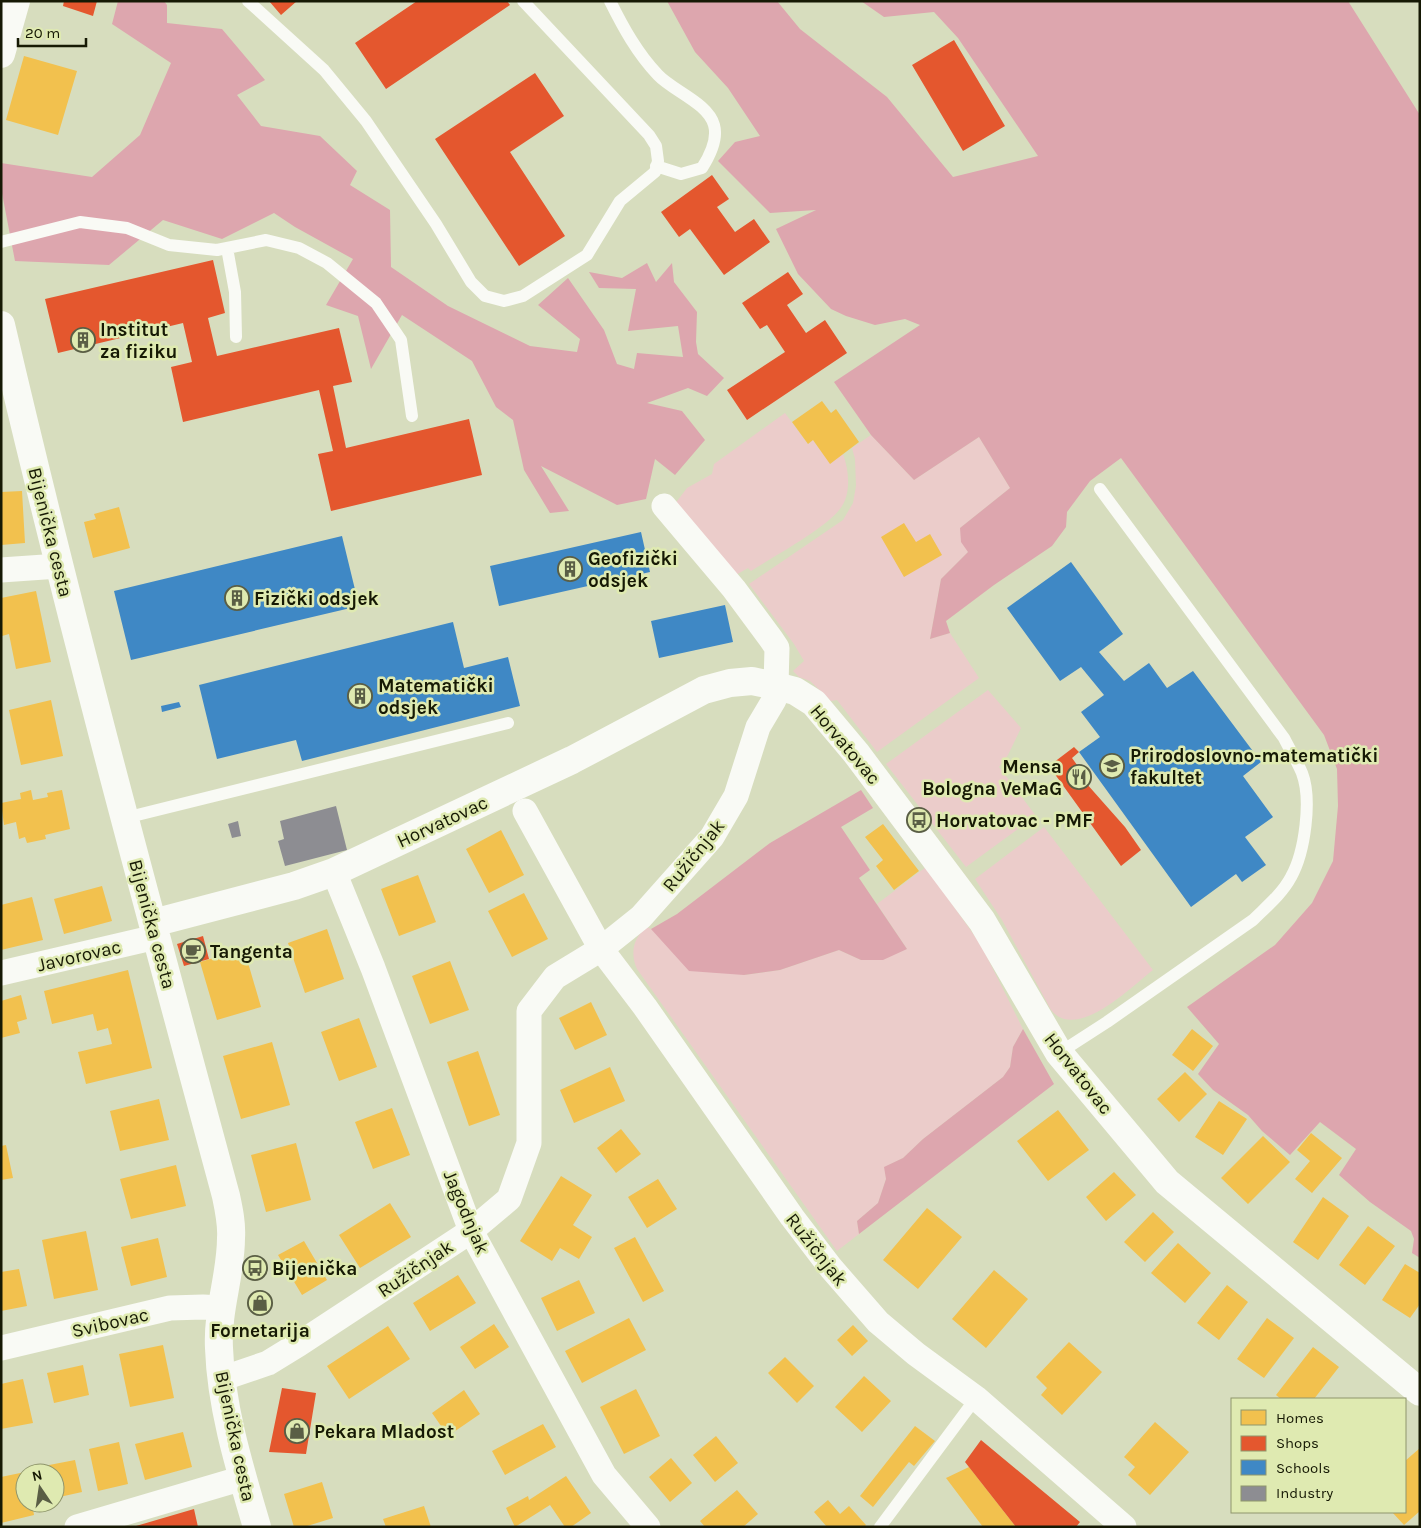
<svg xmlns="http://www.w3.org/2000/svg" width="1421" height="1528" viewBox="0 0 1421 1528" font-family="Karla,sans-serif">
  <rect width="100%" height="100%" fill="#d7ddbe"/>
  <path fill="#ebccca" d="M 785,413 L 808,444 L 813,440 L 830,463 L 843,454 C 849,470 851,492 842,506 C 829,527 774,556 751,571 L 748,568 L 734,576 L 674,505 L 687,488 L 712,474 L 714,464 Z
    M 871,435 L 914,480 L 979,437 L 1010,488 L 960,528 L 968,552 L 941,579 L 930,639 L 950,633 L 979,678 L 877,752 L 837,700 L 831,701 L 810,681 L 799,677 L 793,671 L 804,661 L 794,644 L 749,584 L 843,520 L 853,503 L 856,486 L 855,459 L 852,448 Z
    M 988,690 L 1021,728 L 1008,755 L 999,767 L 1036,816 L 966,867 L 886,764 Z
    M 1044,827 L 1153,970 C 1131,987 1077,1042 1051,1010 L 1002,920 L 975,879 Z
    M 926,867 L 981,945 L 1023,1029 L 1013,1047 L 1010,1067 L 1003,1077 L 923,1139 L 903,1158 L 885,1167 L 886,1179 L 878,1203 L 857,1221 L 859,1234 L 837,1251 L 637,969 C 630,953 633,938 647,927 L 744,975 L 780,970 L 839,950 L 861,960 L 907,949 L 877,904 Z"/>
  <path fill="#dda6ae" d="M 118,1 L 164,1 L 167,5 L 167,23 L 222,29 L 265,80 L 237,95 L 261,126 L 320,136 L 357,171 L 350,185 L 390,210 L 391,267 L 448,306 L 530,346 L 577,352 L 580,339 L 538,305 L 568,278 L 604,330 L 617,364 L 634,369 L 637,353 L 683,357 L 678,326 L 628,331 L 636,289 L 599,288 L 589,272 L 622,278 L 647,263 L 656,282 L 672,263 L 674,282 L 697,312 L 696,342 L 698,354 L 724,378 L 707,396 L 688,388 L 647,403 L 682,411 L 705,440 L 675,475 L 655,459 L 646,499 L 617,505 L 541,466 L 569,511 L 550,513 L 524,470 L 513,420 L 496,407 L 472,361 L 402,315 L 371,369 L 358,316 L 326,305 L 353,259 L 295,227 L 274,213 L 222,239 L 163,220 L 109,265 L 15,261 L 1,188 L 1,163 L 92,177 L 140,135 L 171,63 L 112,24 Z
    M 667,1 L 777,1 L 800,29 L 887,97 L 953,177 L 1038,156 L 958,38 L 934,12 L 884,17 L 861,1 L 1348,1 L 1420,115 L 1420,1258 L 1412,1253 L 1414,1239 L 1411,1231 L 1370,1202 L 1339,1175 L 1356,1149 L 1320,1122 L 1290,1155 L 1262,1131 L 1248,1115 L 1213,1090 L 1198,1074 L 1219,1044 L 1187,1007 L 1275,945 L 1312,903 L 1333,861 L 1338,806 L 1337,769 L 1324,735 L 1121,458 L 1090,481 L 1067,512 L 1066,527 L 1052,546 L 994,585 L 946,621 L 950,633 L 930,639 L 941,579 L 968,552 L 961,542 L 960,528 L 1010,488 L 979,437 L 914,480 L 871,435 L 834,382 L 920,325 L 905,319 L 875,325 L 846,316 L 831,309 L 798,274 L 776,229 L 816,210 L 770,213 L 718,161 L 735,142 L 760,136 L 728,88 L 695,52 Z
    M 861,790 L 873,808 L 841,827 L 870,870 L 859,878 L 907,949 L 883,960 L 861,960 L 839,950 L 780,970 L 744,975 L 689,971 L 651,929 L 677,914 L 770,843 Z
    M 1023,1029 L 1054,1084 L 859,1234 L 857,1221 L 878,1203 L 886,1179 L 884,1167 L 903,1158 L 923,1139 L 1003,1077 L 1010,1067 L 1013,1047 Z"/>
  <path fill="#f2c14e" d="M 24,56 L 77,71 L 58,135 L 6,120 Z
    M 822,401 L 831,413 L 836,409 L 859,442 L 830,464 L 813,440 L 808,444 L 792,422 Z
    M 22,491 L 25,543 L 1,545 L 1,492 Z
    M 119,507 L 130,548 L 93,558 L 84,522 L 96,519 L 94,514 Z
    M 904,523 L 916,542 L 930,534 L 942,555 L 904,577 L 881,537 Z
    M 36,591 L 51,662 L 16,669 L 9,634 L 2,636 L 1,598 Z
    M 51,700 L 63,756 L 21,765 L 9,710 Z
    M 31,790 L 33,800 L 48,797 L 47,793 L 62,790 L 70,829 L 45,835 L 46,839 L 27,843 L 25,837 L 19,839 L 16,822 L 4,825 L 1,803 L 21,799 L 20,793 Z
    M 883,824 L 919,871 L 894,890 L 876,866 L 883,860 L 865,837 Z
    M 501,830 L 524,875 L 489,893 L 466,849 Z
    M 418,875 L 436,922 L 399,936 L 381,889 Z
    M 102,886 L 112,921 L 64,934 L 54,899 Z
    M 524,893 L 548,939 L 512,957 L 488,911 Z
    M 32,897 L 43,940 L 1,950 L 1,905 Z
    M 327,929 L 344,979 L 305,993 L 288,943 Z
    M 244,949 L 261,1007 L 217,1020 L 200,962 Z
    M 450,961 L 469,1010 L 430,1024 L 412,976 Z
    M 128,970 L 152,1068 L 86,1084 L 78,1052 L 112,1044 L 108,1028 L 97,1031 L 93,1014 L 52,1024 L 44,991 Z
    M 21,995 L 27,1019 L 17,1022 L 20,1033 L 1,1038 L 1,1001 Z
    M 591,1002 L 607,1035 L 575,1050 L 559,1018 Z
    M 359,1018 L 377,1067 L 339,1081 L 321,1032 Z
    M 1192,1029 L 1213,1046 L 1193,1071 L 1172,1055 Z
    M 272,1042 L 290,1105 L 241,1119 L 223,1056 Z
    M 478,1051 L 500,1115 L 469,1126 L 447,1062 Z
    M 610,1067 L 625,1101 L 574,1123 L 560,1090 Z
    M 1185,1072 L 1207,1094 L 1179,1122 L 1157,1099 Z
    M 159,1099 L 169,1140 L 120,1151 L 110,1111 Z
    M 1219,1101 L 1247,1119 L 1223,1155 L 1195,1137 Z
    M 392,1108 L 410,1155 L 373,1169 L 355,1122 Z
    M 1058,1110 L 1089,1150 L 1048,1181 L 1017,1141 Z
    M 621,1129 L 641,1154 L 616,1173 L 597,1148 Z
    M 1311,1133 L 1342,1158 L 1312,1193 L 1295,1179 L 1310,1161 L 1297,1150 Z
    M 1263,1136 L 1290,1162 L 1248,1204 L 1221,1178 Z
    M 296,1143 L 311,1200 L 266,1212 L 251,1155 Z
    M 6,1145 L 13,1178 L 1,1180 L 1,1146 Z
    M 176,1165 L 186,1206 L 131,1219 L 120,1179 Z
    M 1114,1172 L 1136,1195 L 1106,1221 L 1086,1197 Z
    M 561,1176 L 592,1195 L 573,1225 L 592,1237 L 579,1259 L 560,1248 L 552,1261 L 520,1241 Z
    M 658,1179 L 677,1209 L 647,1228 L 628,1197 Z
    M 1323,1197 L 1349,1216 L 1318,1260 L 1293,1242 Z
    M 390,1203 L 411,1237 L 360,1268 L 339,1235 Z
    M 927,1208 L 962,1237 L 918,1289 L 883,1260 Z
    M 1153,1212 L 1174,1232 L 1145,1262 L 1124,1242 Z
    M 1368,1226 L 1395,1246 L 1365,1285 L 1339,1265 Z
    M 86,1231 L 98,1290 L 54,1299 L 42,1240 Z
    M 635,1237 L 664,1291 L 643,1302 L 614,1248 Z
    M 158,1238 L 167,1277 L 131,1286 L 121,1247 Z
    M 304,1241 L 327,1280 L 302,1295 L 278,1255 Z
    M 1178,1243 L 1211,1273 L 1185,1303 L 1151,1273 Z
    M 1405,1264 L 1420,1273 L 1420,1304 L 1410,1318 L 1382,1300 Z
    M 19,1269 L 27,1306 L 1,1311 L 1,1272 Z
    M 994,1270 L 1028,1299 L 986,1348 L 952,1319 Z
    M 458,1275 L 476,1303 L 430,1331 L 413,1303 Z
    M 579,1280 L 595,1313 L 557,1331 L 541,1298 Z
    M 1227,1285 L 1248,1302 L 1219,1340 L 1197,1323 Z
    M 629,1318 L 646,1350 L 582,1383 L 565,1351 Z
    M 1267,1318 L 1294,1338 L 1264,1378 L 1237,1359 Z
    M 494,1324 L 509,1347 L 475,1369 L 460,1347 Z
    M 853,1325 L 868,1341 L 852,1356 L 837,1340 Z
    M 388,1326 L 410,1359 L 349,1399 L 327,1366 Z
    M 1069,1342 L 1102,1372 L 1062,1415 L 1041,1395 L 1047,1388 L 1036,1377 Z
    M 163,1345 L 174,1398 L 130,1407 L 119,1354 Z
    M 1313,1347 L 1339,1367 L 1314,1399 L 1281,1399 L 1276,1395 Z
    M 785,1357 L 814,1386 L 797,1403 L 768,1373 Z
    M 83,1365 L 89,1395 L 54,1403 L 47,1373 Z
    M 864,1376 L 891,1401 L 862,1432 L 835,1407 Z
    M 23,1379 L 33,1423 L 1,1429 L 1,1384 Z
    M 636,1389 L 660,1436 L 624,1454 L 600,1407 Z
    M 464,1390 L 480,1414 L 448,1436 L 432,1413 Z
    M 1155,1422 L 1189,1452 L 1150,1495 L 1128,1475 L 1135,1467 L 1124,1457 Z
    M 543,1424 L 556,1447 L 505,1475 L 492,1451 Z
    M 915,1426 L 935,1441 L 914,1466 L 909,1462 L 873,1507 L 860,1496 Z
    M 183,1432 L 192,1467 L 145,1480 L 135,1444 Z
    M 716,1436 L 738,1463 L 715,1482 L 693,1455 Z
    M 119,1442 L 128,1484 L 98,1491 L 89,1449 Z
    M 1420,1448 L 1420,1511 L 1404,1525 L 1392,1512 L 1405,1512 L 1405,1461 Z
    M 671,1458 L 692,1483 L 670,1502 L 649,1477 Z
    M 75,1460 L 82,1492 L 55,1498 L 55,1473 L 46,1473 L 44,1466 Z
    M 969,1467 L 1016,1527 L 983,1527 L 946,1478 Z
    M 25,1472 L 25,1503 L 32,1503 L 34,1515 L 1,1523 L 1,1477 Z
    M 566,1476 L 591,1513 L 571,1527 L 565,1527 L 550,1505 L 515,1527 L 506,1508 L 528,1496 L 529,1500 Z
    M 322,1482 L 333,1518 L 304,1527 L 294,1527 L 284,1494 Z
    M 737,1490 L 758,1514 L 743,1527 L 705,1527 L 700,1521 Z
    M 828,1500 L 840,1514 L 849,1506 L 866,1525 L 864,1527 L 827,1527 L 814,1512 Z
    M 424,1506 L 431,1527 L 386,1527 L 383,1519 Z"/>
  <path fill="#e4572e" d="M 64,1 L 97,1 L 93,16 L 63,6 Z
    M 269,1 L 297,1 L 281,15 Z
    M 417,1 L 507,1 L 510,5 L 386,89 L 355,43 Z
    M 954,40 L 1005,126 L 963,151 L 912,65 Z
    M 535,73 L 564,116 L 510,152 L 565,236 L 519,266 L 435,139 Z
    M 712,175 L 729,199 L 717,207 L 735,232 L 754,219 L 770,242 L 724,275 L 690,229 L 679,237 L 661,212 Z
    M 213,260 L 225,313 L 208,318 L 217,356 L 339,328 L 352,382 L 333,386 L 346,448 L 469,419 L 482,475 L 331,511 L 318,454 L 333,451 L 319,390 L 183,422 L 171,367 L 192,362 L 183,323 L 58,353 L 45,299 Z
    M 788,272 L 803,294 L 787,305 L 806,333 L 825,320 L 847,353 L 747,420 L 727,390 L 785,352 L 767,325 L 760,329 L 742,303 Z
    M 1074,747 L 1079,752 L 1072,758 L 1085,776 L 1086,783 L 1125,827 L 1141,850 L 1121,866 L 1049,766 Z
    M 203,936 L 209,959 L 184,966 L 177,944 Z
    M 282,1388 L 316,1393 L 306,1454 L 269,1452 Z
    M 981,1440 L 1080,1522 L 1076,1527 L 1016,1527 L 965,1462 Z
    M 194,1509 L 198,1527 L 136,1527 L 136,1526 Z"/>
  <path fill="#3f88c5" d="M 641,532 L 650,572 L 499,606 L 490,566 Z
    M 342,536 L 359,606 L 131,660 L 114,591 Z
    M 1071,562 L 1123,634 L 1099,652 L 1124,681 L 1149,663 L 1167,688 L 1193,671 L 1261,762 L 1243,776 L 1273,817 L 1245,837 L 1266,865 L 1242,882 L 1236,874 L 1191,907 L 1079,752 L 1100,737 L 1081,712 L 1104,695 L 1081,667 L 1060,681 L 1007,608 Z
    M 725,605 L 733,642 L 659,658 L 651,621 Z
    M 453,622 L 464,668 L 508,657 L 520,706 L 302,761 L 296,740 L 217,759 L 199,685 Z
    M 179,702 L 181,707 L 162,712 L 161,706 Z"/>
  <path fill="#8d8d92" d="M 336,806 L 347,850 L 285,866 L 278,841 L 284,839 L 280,821 Z
    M 238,821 L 241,836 L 232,838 L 228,824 Z"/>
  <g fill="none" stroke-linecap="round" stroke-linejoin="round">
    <path stroke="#f9faf5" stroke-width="12" d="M 248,1 L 324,70 L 366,121 L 436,224 L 471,282 L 485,296 L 504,301 L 523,296 L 587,255 L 620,201 L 655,172 L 658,161 L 656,146 L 649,135 L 523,1
      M 610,1 C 623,27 637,53 658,75 C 673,91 708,103 714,125 C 718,139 709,157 702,168 L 681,174 L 656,166
      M 1,242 L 80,222 L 127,228 L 169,245 L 217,250 L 266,240 L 299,248 L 327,263 L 376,303 L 401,340 L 412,416
      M 227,248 L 235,292 L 236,337
      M 125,818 L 508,723
      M 1059,1053 L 1107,1022 L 1253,920 C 1266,907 1282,894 1291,877 C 1305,852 1312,799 1302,773 C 1297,761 1290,750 1284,738 L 1100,489
      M 880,1527 L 976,1398"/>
    <path stroke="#f9faf5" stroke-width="25" d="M 1,570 L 59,566
      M 525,811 L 601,949 L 645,1007 L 792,1217 L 831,1268 L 878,1322 L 916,1354 L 976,1398 L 1124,1527
      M 334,872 L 373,968 L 471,1231 L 604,1475 L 648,1527
      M 1,973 L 156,937
      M 1,1348 L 170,1308 L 203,1307 L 221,1308
      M 221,1379 L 268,1363 L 299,1344 L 471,1231 L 509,1199 L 529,1143 L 529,1011 L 555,977 L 601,949 L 641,917 L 712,837 L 736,796 L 758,727 L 774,700 L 776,686 L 777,648 L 771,639 L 734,589 L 664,506
      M 77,1527 L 243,1478"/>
    <path stroke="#f9faf5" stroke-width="28" d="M 1,54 L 16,1
      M 1,325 C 69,617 148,907 226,1196 C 229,1210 232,1224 231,1238 C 231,1275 217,1310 219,1348 C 221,1408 240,1469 257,1527
      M 153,923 L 294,886 L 334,872 L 572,760 L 704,690 L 730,683 L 752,681 L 776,686 L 795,691 L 814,703 L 856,753 L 982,921 L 1059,1053 L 1167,1182 L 1420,1392"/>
  </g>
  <defs>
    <symbol id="building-ring" viewBox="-11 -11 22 22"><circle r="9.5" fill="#dfeab1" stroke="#5a5e45" stroke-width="1.5"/><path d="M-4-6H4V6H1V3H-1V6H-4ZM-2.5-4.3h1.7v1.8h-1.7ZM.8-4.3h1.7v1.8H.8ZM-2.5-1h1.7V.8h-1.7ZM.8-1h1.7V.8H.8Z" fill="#5a5e45"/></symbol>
    <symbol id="university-ring" viewBox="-11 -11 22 22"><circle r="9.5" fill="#dfeab1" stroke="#5a5e45" stroke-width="1.5"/><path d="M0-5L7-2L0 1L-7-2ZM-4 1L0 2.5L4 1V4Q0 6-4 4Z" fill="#5a5e45"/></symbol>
    <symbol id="restaurant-ring" viewBox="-11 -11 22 22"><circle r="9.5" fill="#dfeab1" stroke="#5a5e45" stroke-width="1.5"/><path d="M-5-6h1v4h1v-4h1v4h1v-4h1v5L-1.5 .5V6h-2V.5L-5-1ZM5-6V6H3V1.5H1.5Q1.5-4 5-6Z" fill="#5a5e45"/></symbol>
    <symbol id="bus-ring" viewBox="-11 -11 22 22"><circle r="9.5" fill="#dfeab1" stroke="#5a5e45" stroke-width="1.5"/><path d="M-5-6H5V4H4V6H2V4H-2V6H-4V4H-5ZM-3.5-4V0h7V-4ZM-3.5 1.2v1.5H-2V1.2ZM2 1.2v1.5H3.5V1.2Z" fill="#5a5e45"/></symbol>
    <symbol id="cafe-ring" viewBox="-11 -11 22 22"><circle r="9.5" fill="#dfeab1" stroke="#5a5e45" stroke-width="1.5"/><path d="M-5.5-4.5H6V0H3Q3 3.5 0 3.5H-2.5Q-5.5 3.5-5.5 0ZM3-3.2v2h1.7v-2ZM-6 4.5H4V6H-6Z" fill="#5a5e45"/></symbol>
    <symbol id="shop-ring" viewBox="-11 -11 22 22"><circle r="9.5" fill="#dfeab1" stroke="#5a5e45" stroke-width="1.5"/><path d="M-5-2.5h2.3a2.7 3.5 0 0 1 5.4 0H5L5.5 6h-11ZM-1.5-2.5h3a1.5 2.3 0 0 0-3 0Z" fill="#5a5e45"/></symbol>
  </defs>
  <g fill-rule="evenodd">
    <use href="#building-ring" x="69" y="326" width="28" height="28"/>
    <use href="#building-ring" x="556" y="555" width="28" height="28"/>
    <use href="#building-ring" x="223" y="584" width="28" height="28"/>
    <use href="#building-ring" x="346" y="682" width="28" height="28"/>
    <use href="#university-ring" x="1098" y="752" width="28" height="28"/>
    <use href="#restaurant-ring" x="1065" y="763" width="28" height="28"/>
    <use href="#bus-ring" x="905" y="806" width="28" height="28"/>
    <use href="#cafe-ring" x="179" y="937" width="28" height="28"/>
    <use href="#bus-ring" x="241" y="1254" width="28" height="28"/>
    <use href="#shop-ring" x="246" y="1289" width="28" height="28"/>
    <use href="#shop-ring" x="283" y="1417" width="28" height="28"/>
  </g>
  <g text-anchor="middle" stroke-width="5" stroke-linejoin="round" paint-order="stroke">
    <g font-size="19" font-weight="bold" fill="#161904" stroke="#dfeab1" text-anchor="start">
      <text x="100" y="336">Institut<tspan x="100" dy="22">za fiziku</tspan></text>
      <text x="588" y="565">Geofizički<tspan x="588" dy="22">odsjek</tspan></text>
      <text x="254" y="605">Fizički odsjek</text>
      <text x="378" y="692">Matematički<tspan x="378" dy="22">odsjek</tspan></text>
      <text x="1130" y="762">Prirodoslovno-matematički<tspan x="1130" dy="22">fakultet</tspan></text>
      <text x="1062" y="773" text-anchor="end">Mensa<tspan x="1062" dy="22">Bologna VeMaG</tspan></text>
      <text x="936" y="827">Horvatovac - PMF</text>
      <text x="210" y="958">Tangenta</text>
      <text x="272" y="1275">Bijenička</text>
      <text x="260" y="1337" text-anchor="middle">Fornetarija</text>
      <text x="314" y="1438">Pekara Mladost</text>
    </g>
    <g font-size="19" fill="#161904" stroke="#dfeab1">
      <text transform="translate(51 532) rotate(76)" y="7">Bijenička cesta</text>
      <text transform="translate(846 744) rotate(50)" y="7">Horvatovac</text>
      <text transform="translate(442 821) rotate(-25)" y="7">Horvatovac</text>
      <text transform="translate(693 855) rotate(-51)" y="7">Ružičnjak</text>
      <text transform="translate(153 924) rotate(75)" y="7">Bijenička cesta</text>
      <text transform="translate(79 955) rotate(-13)" y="7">Javorovac</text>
      <text transform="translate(1079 1073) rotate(52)" y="7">Horvatovac</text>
      <text transform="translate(467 1212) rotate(67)" y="7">Jagodnjak</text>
      <text transform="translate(817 1249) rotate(52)" y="7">Ružičnjak</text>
      <text transform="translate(415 1268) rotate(-34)" y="7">Ružičnjak</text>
      <text transform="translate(110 1322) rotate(-13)" y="7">Svibovac</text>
      <text transform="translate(236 1436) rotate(78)" y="7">Bijenička cesta</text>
    </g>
  </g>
  <rect width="1421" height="1528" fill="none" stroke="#161904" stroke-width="5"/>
  <rect x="1231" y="1398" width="175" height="115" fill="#dfeab1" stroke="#8f966c"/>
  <rect x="1241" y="1410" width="25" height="15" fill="#f2c14e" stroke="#8f966c"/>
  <text x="1276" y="1423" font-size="15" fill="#161904">Homes</text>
  <rect x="1241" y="1436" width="25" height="15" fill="#e4572e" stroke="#8f966c"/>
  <text x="1276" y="1448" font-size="15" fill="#161904">Shops</text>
  <rect x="1241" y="1460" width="25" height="15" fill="#3f88c5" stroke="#8f966c"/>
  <text x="1276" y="1473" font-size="15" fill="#161904">Schools</text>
  <rect x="1241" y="1486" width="25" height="15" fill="#8d8d92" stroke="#8f966c"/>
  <text x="1276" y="1498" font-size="15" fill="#161904">Industry</text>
  <g transform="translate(40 1488) rotate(347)"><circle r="24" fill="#dfeab1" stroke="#8f966c"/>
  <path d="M0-4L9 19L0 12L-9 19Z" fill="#5a5e45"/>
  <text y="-8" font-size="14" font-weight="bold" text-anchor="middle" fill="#161904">N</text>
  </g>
  <path d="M18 38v8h68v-8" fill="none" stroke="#161904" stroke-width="2.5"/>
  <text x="25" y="38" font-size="15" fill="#161904" stroke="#dfeab1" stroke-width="4" paint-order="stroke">20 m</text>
</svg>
